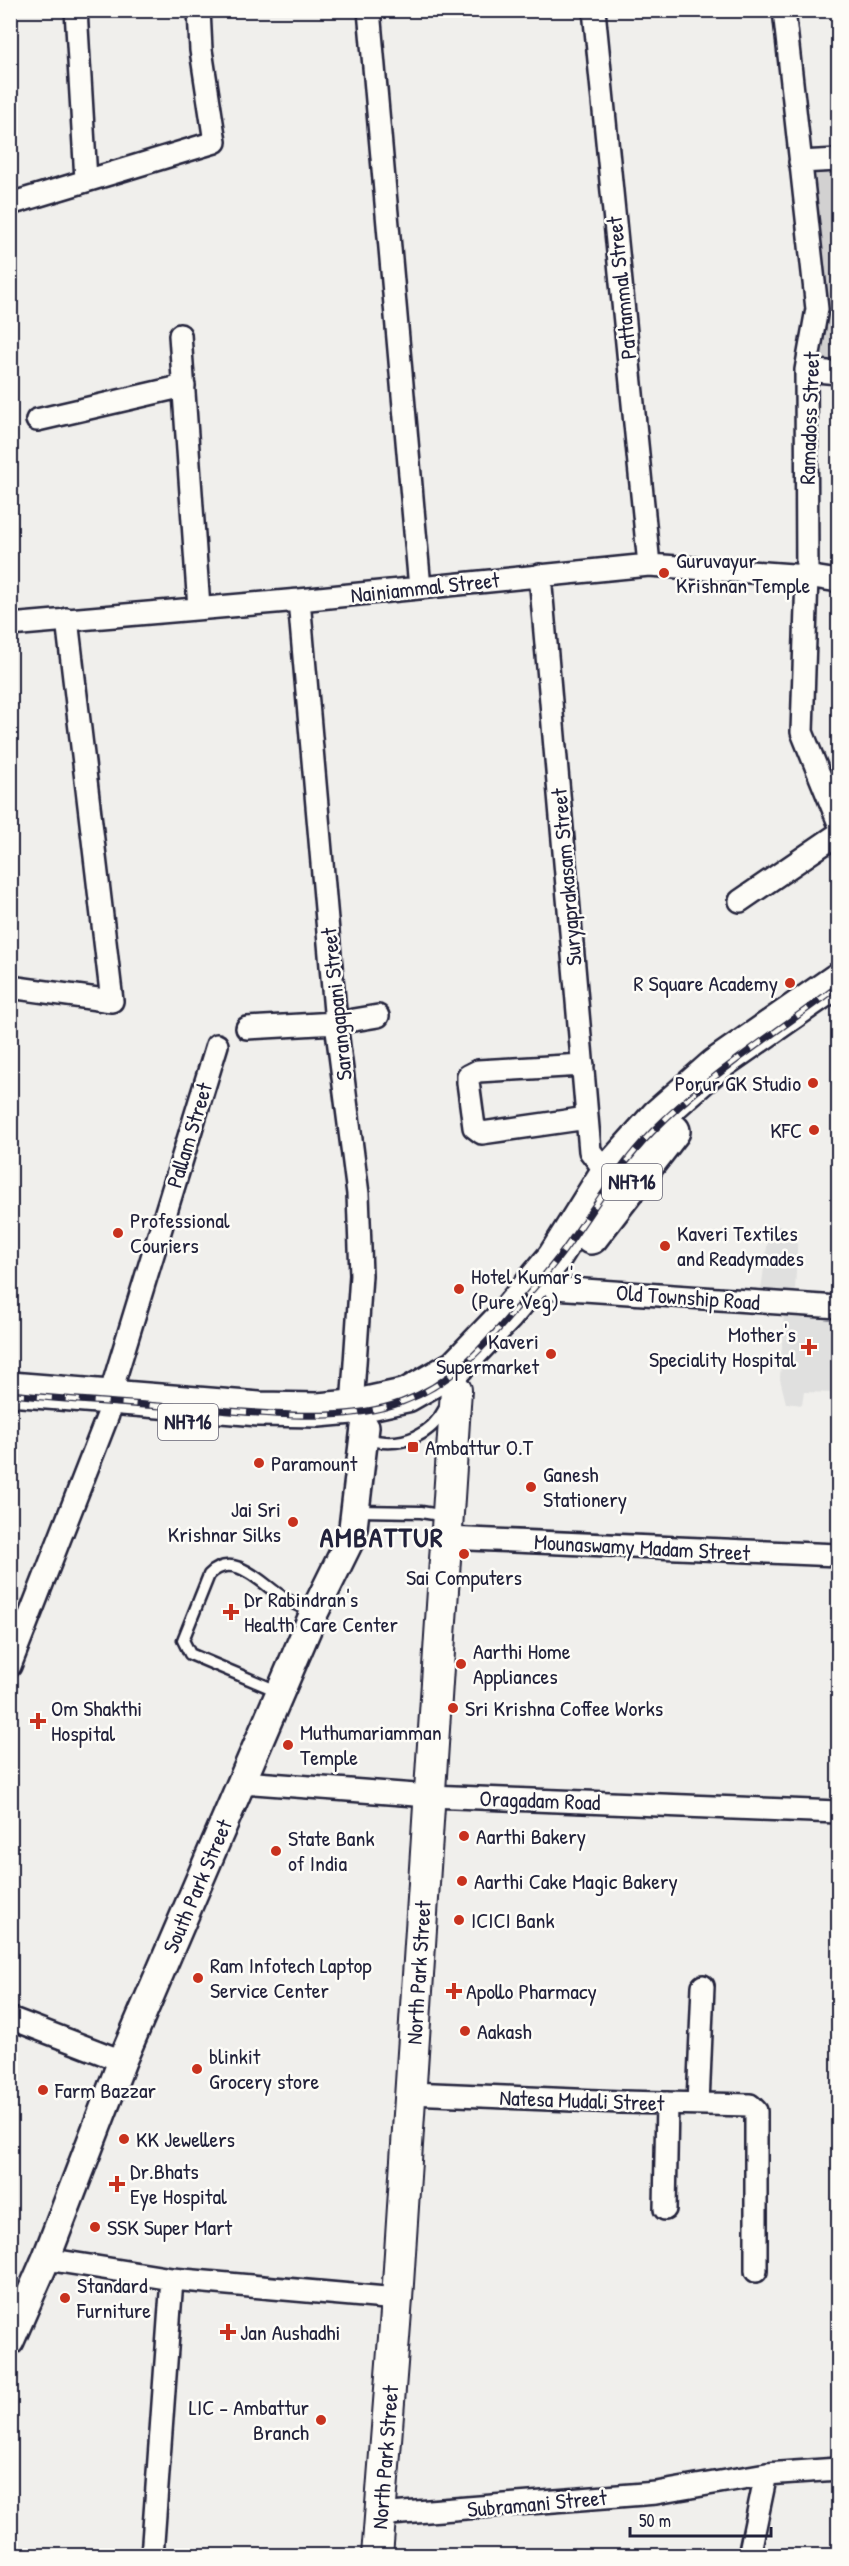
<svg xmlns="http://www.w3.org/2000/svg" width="849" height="2566" viewBox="0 0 849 2566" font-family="'Patrick Hand',sans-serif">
  <rect width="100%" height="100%" fill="#f0efec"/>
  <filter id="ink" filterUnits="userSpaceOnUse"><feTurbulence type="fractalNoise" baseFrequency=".0167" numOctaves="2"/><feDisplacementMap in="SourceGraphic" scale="12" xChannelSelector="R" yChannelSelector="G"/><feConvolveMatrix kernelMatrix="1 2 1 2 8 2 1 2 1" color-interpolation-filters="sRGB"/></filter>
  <g filter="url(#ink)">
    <path fill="#e0e0df" d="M 770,1225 L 798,1229 L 795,1292 L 761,1290 Z
      M 784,1311 L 838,1315 L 834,1393 L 804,1392 L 802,1405 L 786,1403 L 780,1379 Z"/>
    <path fill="#d2d1d1" stroke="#7a7a86" stroke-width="1.5" d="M 838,165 L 838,368 L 813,365 L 807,166 Z"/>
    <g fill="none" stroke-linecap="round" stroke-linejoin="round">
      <defs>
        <path id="service" d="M 369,1432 L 375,1441 C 405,1446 431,1435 445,1408
          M 357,1511 L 421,1512 L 446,1516
          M 280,1692 L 190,1654 L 183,1640 L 209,1575 C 233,1550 260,1582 281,1596 C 291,1603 303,1607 314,1613"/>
        <path id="minor" d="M 76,10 L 86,180
          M 369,10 L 420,588
          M 594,10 L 649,565
          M 784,10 L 817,309 L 806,370 L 807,576 L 802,732 L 838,821
          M 800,162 L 838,160
          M 10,204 L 215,142 L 201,50 L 199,10
          M 180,335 L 199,608
          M 806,370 L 838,373
          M 37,420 L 184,386
          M 540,575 L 590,1151 L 607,1173
          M 299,600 L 336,1023 L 358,1194 L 361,1275 L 352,1407
          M 10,625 L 299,600 L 649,565 L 807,576 L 838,581
          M 740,901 L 838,834
          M 10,987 L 112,1001 L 67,619
          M 247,1028 L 336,1023 L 378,1016
          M 583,1065 L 478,1071 L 468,1076 L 468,1082 L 474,1127 L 482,1133 L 587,1118
          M 554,1288 L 838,1307
          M 109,1398 L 217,1045
          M 446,1538 L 838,1555
          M 10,1666 L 108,1415
          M 242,1782 L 429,1796 L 838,1812
          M 10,2018 L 122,2061
          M 410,2093 L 621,2102 L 750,2105 L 756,2111 L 756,2271
          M 698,2104 L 703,1986
          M 665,2209 L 667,2103
          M 46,2259 L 172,2279 L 397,2299
          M 378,2515 L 656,2493 L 766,2474 L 838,2469
          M 152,2556 L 172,2279
          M 749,2556 L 766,2474"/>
        <g id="tertiary">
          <path id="s1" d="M 10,2341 L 46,2259 L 122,2061 L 314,1613 L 352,1536 L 365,1427"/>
        </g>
        <g id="secondary">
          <path id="s2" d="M 377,2556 L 397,2299 L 456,1390"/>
        </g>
        <path id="trunk" d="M 591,1237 L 673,1131
          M 10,1389 L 259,1409 L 318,1410 L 352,1407 L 407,1395 L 456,1367 L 506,1315 L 554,1258 L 607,1173 L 658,1116 L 716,1065 L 838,980"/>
      </defs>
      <use href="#service" stroke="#22223b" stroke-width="15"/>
      <use href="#minor" stroke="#22223b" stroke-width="26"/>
      <use href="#tertiary" stroke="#22223b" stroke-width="32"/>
      <use href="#secondary" stroke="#22223b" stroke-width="34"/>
      <use href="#trunk" stroke="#22223b" stroke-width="38"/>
      <use href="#service" stroke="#fdfcf7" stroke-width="10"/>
      <use href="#minor" stroke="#fdfcf7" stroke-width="21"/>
      <use href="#tertiary" stroke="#fdfcf7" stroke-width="27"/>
      <use href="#secondary" stroke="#fdfcf7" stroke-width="30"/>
      <use href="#trunk" stroke="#fdfcf7" stroke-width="33"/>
      <defs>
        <path id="rail" d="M 10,1394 C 79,1401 148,1405 217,1410 C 276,1414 344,1423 402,1402 C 451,1384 481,1350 514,1311 C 531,1291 549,1271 565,1249 C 594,1209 617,1168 652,1132 C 708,1075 775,1034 838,986"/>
      </defs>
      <use href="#rail" stroke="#22223b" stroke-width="7"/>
      <use href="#rail" stroke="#fdfcf7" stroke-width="4.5" stroke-dasharray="14" stroke-linecap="butt"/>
    </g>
  </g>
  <g fill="#c8321e" stroke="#fdfcf7" stroke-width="2">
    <circle cx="664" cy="573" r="6"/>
    <circle cx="790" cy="983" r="6"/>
    <circle cx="813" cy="1083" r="6"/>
    <circle cx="814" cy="1130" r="6"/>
    <circle cx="118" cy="1233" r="6"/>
    <circle cx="665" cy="1246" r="6"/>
    <circle cx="459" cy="1289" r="6"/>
    <path d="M806 1338h6v6h6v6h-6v6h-6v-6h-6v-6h6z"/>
    <circle cx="551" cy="1354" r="6"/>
    <rect x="407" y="1441" width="12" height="12" rx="3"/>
    <circle cx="259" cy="1463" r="6"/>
    <circle cx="531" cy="1487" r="6"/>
    <circle cx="293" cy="1522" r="6"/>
    <circle cx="464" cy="1554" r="6"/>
    <path d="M228 1603h6v6h6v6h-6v6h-6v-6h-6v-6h6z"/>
    <circle cx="461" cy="1664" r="6"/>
    <circle cx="453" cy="1708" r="6"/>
    <path d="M35 1712h6v6h6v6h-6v6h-6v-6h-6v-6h6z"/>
    <circle cx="288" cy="1745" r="6"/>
    <circle cx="464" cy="1836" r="6"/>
    <circle cx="276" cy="1851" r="6"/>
    <circle cx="462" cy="1881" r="6"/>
    <circle cx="459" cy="1920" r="6"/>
    <circle cx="198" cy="1978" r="6"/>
    <path d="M451 1982h6v6h6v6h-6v6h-6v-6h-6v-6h6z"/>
    <circle cx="465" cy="2031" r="6"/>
    <circle cx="197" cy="2069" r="6"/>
    <circle cx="43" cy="2090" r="6"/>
    <circle cx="124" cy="2139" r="6"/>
    <path d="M114 2175h6v6h6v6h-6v6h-6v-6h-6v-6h6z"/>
    <circle cx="95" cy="2227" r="6"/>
    <circle cx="65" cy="2298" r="6"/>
    <path d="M225 2323h6v6h6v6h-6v6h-6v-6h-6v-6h6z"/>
    <circle cx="321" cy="2420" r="6"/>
  </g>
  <g text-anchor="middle" stroke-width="5" stroke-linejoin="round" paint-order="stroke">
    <g fill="#fdfcf7" stroke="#646373" stroke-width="1.5">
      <rect x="602" y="1164" width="60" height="36" rx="4.5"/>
      <rect x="158" y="1404" width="60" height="36" rx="4.5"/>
    </g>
    <g font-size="21" font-weight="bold" fill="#22223b">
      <text x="632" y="1189">NH716</text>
      <text x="188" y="1429">NH716</text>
    </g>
    <g font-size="22" fill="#22223b" stroke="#fdfcf7">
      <text transform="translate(621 288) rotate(-96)" y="8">Pattammal Street</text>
      <text transform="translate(809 418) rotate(-88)" y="8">Ramadoss Street</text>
      <text transform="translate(425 587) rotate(-6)" y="8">Nainiammal Street</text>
      <text transform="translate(566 877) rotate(-95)" y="8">Suryaprakasam Street</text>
      <text transform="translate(336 1004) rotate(-96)" y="8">Sarangapani Street</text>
      <text transform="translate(189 1135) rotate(-73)" y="8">Pallam Street</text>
      <text transform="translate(688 1297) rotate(4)" y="8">Old Township Road</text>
      <text transform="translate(642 1547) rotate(3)" y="8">Mounaswamy Madam Street</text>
      <text transform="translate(540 1800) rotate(2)" y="8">Oragadam Road</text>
      <text dy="8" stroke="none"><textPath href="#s1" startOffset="492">South Park Street</textPath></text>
      <text dy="8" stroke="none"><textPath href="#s2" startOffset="585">North Park Street</textPath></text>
      <text transform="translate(582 2100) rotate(2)" y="8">Natesa Mudali Street</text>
      <text dy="8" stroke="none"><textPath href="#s2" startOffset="99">North Park Street</textPath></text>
      <text transform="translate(537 2503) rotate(-5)" y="8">Subramani Street</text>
    </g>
    <g font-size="22" fill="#22223b" stroke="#fdfcf7" text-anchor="start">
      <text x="676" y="568">Guruvayur<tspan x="676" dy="25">Krishnan Temple</tspan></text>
      <text x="778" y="991" text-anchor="end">R Square Academy</text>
      <text x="801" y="1091" text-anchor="end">Porur GK Studio</text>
      <text x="802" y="1138" text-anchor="end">KFC</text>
      <text x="130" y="1228">Professional<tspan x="130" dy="25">Couriers</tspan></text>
      <text x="677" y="1241">Kaveri Textiles<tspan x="677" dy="25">and Readymades</tspan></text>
      <text x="471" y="1284">Hotel Kumar's<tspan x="471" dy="25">(Pure Veg)</tspan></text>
      <text x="796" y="1342" text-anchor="end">Mother's<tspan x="796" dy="25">Speciality Hospital</tspan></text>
      <text x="539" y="1349" text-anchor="end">Kaveri<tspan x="539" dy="25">Supermarket</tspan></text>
      <text x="425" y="1455">Ambattur O.T</text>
      <text x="271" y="1471">Paramount</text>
      <text x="543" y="1482">Ganesh<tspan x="543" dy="25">Stationery</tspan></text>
      <text x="281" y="1517" text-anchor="end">Jai Sri<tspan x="281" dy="25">Krishnar Silks</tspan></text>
      <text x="464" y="1585" text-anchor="middle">Sai Computers</text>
      <text x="244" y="1607">Dr Rabindran's<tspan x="244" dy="25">Health Care Center</tspan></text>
      <text x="473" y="1659">Aarthi Home<tspan x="473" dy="25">Appliances</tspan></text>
      <text x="51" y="1716">Om Shakthi<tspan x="51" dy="25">Hospital</tspan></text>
      <text x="465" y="1716">Sri Krishna Coffee Works</text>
      <text x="300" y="1740">Muthumariamman<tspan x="300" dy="25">Temple</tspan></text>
      <text x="476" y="1844">Aarthi Bakery</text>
      <text x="288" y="1846">State Bank<tspan x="288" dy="25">of India</tspan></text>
      <text x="474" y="1889">Aarthi Cake Magic Bakery</text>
      <text x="471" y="1928">ICICI Bank</text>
      <text x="210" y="1973">Ram Infotech Laptop<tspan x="210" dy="25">Service Center</tspan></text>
      <text x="466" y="1999">Apollo Pharmacy</text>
      <text x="477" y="2039">Aakash</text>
      <text x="209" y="2064">blinkit<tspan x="209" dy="25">Grocery store</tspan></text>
      <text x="55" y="2098">Farm Bazzar</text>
      <text x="136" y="2147">KK Jewellers</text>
      <text x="130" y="2179">Dr.Bhats<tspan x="130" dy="25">Eye Hospital</tspan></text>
      <text x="107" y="2235">SSK Super Mart</text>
      <text x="77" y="2293">Standard<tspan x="77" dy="25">Furniture</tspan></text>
      <text x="240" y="2340">Jan Aushadhi</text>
      <text x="309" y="2415" text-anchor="end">LIC - Ambattur<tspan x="309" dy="25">Branch</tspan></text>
    </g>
    <g font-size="28" font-weight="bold" letter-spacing="1.5" fill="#22223b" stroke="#fdfcf7">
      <text x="382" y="1547">AMBATTUR</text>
    </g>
  </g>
  <rect width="849" height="2566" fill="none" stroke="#fdfcf7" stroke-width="36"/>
  <rect x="18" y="18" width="813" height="2530" fill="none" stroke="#22223b" stroke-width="2" filter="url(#ink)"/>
  <path d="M630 2527v9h141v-9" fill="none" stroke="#22223b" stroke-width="3"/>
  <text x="639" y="2527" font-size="18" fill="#22223b" stroke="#fdfcf7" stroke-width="4.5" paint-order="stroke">50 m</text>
</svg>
